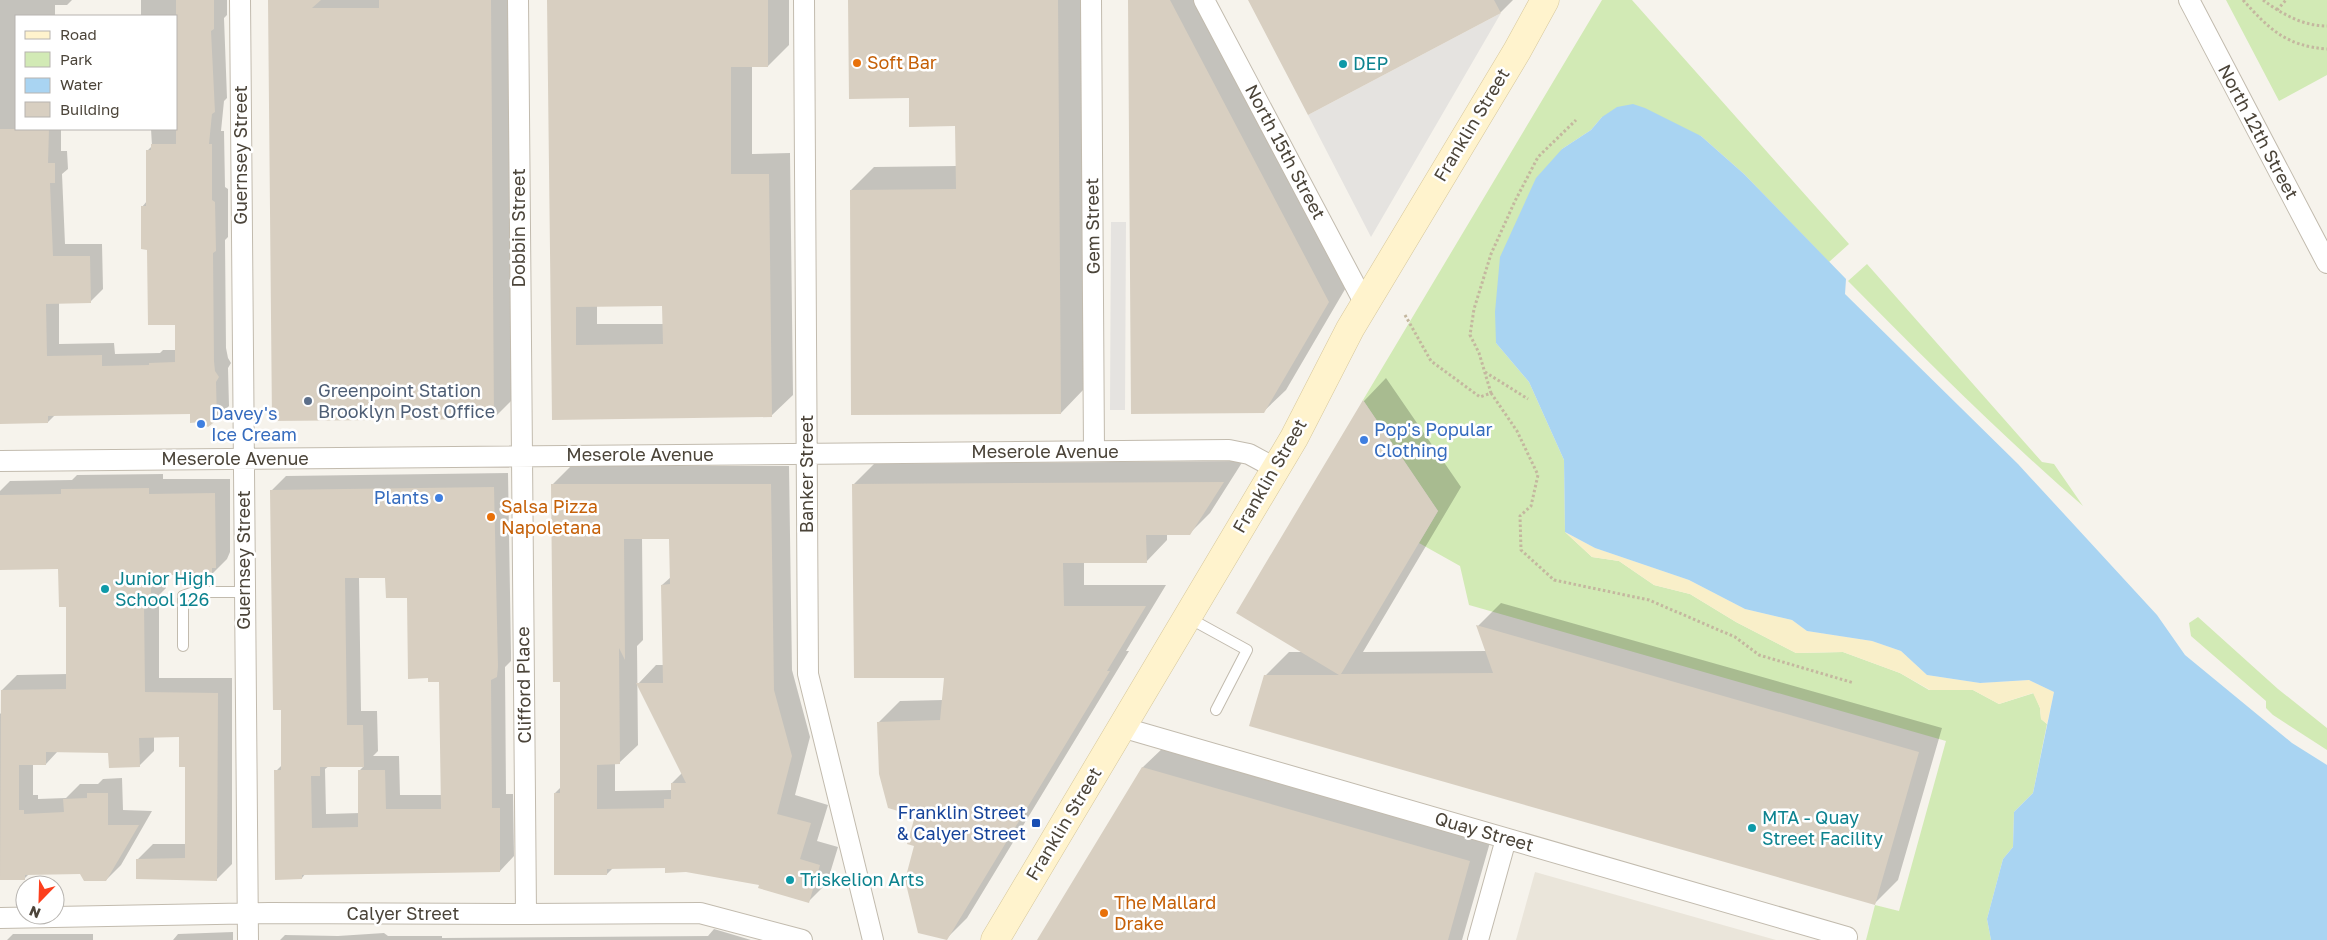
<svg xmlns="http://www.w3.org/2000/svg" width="2327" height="940" viewBox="0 0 2327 940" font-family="'Golos Text',sans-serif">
  <rect width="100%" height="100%" fill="#f6f3ec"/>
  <path fill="#eae5da" d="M 1535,872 L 1776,940 L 1516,940 Z"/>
  <path fill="#d2eab5" d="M 1602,0 L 1632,0 L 1849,244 L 1829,262 L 1744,174 L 1701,136 L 1602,117 L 1591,130 L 1562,149 L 1496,343 L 1529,382 L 1564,460 L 1565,532 L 1592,557 L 1619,561 L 1654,585 L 1690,594 L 1736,622 L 1796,653 L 1843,652 L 1900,673 L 1929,690 L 1973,690 L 1999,704 L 2034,693 L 2040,708 L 2041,719 L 2047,724 L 2033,793 L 2014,812 L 2013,847 L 2003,859 L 1987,919 L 1991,940 L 1866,940 L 1875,905 L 1899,911 L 1946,741 L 1469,605 L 1460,566 L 1419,543 L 1438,511 L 1363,400 Z
    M 2226,0 L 2327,0 L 2327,75 L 2279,101 Z
    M 1867,264 L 2042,462 L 2054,464 L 2083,506 C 2001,435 1924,358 1848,281 Z
    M 2198,617 L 2278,689 L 2327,728 L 2327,750 L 2273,715 L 2266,708 L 2266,701 L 2191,636 L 2189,623 Z"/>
  <path fill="#f9efc9" d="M 1565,532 L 1595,548 L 1689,580 L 1745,609 L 1792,620 L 1807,631 L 1872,641 L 1901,651 L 1927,675 L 1980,683 L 2029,680 L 2054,692 L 2047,724 L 2041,719 L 2040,708 L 2033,693 L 1999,704 L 1973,690 L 1930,690 L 1900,673 L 1843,652 L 1796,653 L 1736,622 L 1690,594 L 1654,585 L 1619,561 L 1592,557 Z"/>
  <path fill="#e5e3e0" d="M 1501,13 L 1371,237 L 1308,115 Z
    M 1111,222 L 1126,222 L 1125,410 L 1110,410 Z"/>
  <path fill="#a9d4f2" d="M 1633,104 L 1645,108 L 1701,136 L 1744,174 L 1846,279 L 1845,294 L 2018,464 L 2157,615 L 2185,655 L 2292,743 L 2327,765 L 2327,940 L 1991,940 L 1987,919 L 2003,859 L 2013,847 L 2014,812 L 2033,793 L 2054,692 L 2029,680 L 1980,683 L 1927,675 L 1901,651 L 1872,641 L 1807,631 L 1792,620 L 1745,609 L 1689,580 L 1595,548 L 1565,532 L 1564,460 L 1529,382 L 1496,343 L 1495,312 L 1500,257 L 1536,178 L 1562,149 L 1591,130 L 1602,117 L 1617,107 Z"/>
  <path fill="#0003" fill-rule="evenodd" d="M 0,0 L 72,0 L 67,5 L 55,5 L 55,16 L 16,16 L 16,129 L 61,129 L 61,151 L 67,151 L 68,169 L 62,174 L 65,244 L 102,244 L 103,289 L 90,302 L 59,302 L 59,344 L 114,343 L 115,354 L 160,353 L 163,350 L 177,350 L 176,324 L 148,248 L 142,207 L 147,201 L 147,151 L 152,146 L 151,129 L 176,129 L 176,16 L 141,16 L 141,0 L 227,0 L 227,15 L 224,18 L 227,98 L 224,101 L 221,131 L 224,131 L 225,187 L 228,189 L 228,237 L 225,240 L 226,348 L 228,358 L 231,363 L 228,368 L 229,406 L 216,419 L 191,412 L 55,415 L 48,422 L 0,423 Z
    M 269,0 L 510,0 L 514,398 L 494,418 Z
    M 549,0 L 789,0 L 789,45 L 768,66 L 752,66 L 752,154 L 790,153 L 793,395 L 771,416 L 553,419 ZM 597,305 L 664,305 L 664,324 L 597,324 Z
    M 849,0 L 1081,0 L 1084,389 L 1061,413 L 851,190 L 874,167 L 957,166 L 957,125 L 910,97 Z
    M 1129,0 L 1203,0 L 1351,279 L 1286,390 L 1263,412 Z
    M 1249,0 L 1513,0 L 1501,12 Z
    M 1386,378 L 1461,487 L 1363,652 L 1486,651 L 1478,626 L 1501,603 L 1942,728 L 1898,880 L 1875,903 L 1265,676 L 1289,652 L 1304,652 L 1238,613 L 1364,401 Z
    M 1243,461 L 1210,513 L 1189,534 L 1167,534 L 1167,540 L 1146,562 L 1084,562 L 1084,585 L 1166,585 L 1126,651 L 1129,651 L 967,918 L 946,939 L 916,815 L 879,722 L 900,701 L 943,700 L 945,677 L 853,485 L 874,464 Z
    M 571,466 L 789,466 L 792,670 L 810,737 L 795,795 L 828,805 L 817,841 L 838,847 L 827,883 L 809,901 L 761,884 L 666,867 L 613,868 L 607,874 L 555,793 L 562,786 L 561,681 L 552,485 ZM 642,537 L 670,537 L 671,577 L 662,585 L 664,665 L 656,665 L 638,684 L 682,773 L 672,783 L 672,790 L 615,791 L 615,763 L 619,763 L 638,745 L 637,646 L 643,640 Z
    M 508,473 L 511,652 L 511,661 L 505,667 L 506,794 L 513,794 L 514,856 L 500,871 L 306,873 L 302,878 L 276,771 L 283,764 L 283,708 L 271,491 L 286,476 ZM 359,577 L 387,577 L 408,597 L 441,681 L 442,795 L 400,795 L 399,756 L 373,756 L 378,751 L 377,711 L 361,711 ZM 329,766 L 364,766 L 360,770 L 360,813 L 326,814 L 325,769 Z
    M 163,474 L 163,479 L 230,479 L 230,552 L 227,559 L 212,574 L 166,574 L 166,588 L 159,595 L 159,678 L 232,678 L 232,864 L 217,879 L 138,859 L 153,844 L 186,844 L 186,765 L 180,736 L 154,736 L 154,751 L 139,766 L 110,752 L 58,751 L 46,764 L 33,764 L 33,795 L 38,795 L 38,799 L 66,798 L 80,784 L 98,784 L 103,779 L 122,778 L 123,810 L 152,811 L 121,865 L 106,880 L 81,873 L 29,874 L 24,879 L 0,879 L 0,714 L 3,711 L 2,690 L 17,675 L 67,674 L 67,606 L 60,568 L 0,569 L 0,491 L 10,481 L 72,480 L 77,475 Z
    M 1165,746 L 1491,839 L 1462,940 L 1039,940 L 1143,767 Z
    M 714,929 L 751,940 L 280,940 L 285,935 L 338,936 L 384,933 L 388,936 L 442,936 L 442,938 L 708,936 Z
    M 233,932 L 233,940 L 173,940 L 178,934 Z
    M 13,934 L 93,934 L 93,940 L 7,940 Z"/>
  <path fill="#d8cfc1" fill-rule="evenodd" d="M 176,0 L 214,0 L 214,29 L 211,31 L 215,112 L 212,114 L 209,144 L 212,144 L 212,200 L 215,202 L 216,251 L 213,253 L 214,361 L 215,371 L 219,377 L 216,382 L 217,420 L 208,427 L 200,422 L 190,423 L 190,414 L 48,416 L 48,423 L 0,424 L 0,129 L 49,129 L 48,163 L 55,163 L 55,183 L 50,183 L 53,256 L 90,256 L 91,303 L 46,304 L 47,356 L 102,355 L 102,366 L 149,365 L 149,363 L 175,362 L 175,325 L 148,325 L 147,250 L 141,249 L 141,206 L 146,206 L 146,150 L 151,150 L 151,144 L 176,144 Z
    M 268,0 L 321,0 L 312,8 L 379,8 L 379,0 L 491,0 L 494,419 L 272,421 Z
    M 547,0 L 768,0 L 768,67 L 731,67 L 731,174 L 769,174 L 772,417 L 552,420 ZM 662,306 L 663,344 L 576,345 L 576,307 Z
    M 848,0 L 1058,0 L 1061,414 L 851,415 L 850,190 L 956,189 L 955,126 L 909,127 L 909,98 L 849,99 Z
    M 1128,0 L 1170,0 L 1329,302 L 1264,413 L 1131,414 Z
    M 1248,0 L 1494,0 L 1501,13 L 1308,115 Z
    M 1363,400 L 1438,511 L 1341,674 L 1493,673 L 1476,625 L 1919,752 L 1875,905 L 1249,726 L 1264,675 L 1339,675 L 1236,613 Z
    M 1224,482 L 1190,535 L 1146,535 L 1147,563 L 1063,563 L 1064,606 L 1146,606 L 1107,671 L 1110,671 L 947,940 L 918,933 L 905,880 L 914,846 L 907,844 L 915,816 L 888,808 L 879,774 L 877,722 L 940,720 L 944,678 L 854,678 L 852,484 Z
    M 551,484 L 771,484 L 774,690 L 792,756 L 777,814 L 811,823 L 800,859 L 820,865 L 809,903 L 758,888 L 759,885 L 686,872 L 665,873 L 665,868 L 607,869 L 607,875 L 554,875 L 554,793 L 560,793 L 560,682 L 553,682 ZM 624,539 L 669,539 L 670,584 L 661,585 L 663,683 L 636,683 L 686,783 L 671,783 L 671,799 L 664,799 L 664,808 L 597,809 L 597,765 L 620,764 L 619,648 L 625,660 Z
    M 494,487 L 498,667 L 497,677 L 491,680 L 492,808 L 500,808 L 500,872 L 302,875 L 302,879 L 275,880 L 274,770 L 281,770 L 281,710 L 273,710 L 270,490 ZM 345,578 L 385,578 L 386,598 L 407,598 L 408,679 L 428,678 L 428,682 L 439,682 L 441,809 L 386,809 L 385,770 L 358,770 L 358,827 L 312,828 L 311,776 L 320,776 L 320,767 L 364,767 L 363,725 L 347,725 Z
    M 149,488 L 149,494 L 215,493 L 216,568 L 212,568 L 212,575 L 151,575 L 151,604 L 144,604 L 145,692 L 218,693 L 217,881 L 136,879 L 136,859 L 185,858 L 185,767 L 179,767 L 179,737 L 139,738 L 140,767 L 109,768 L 108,753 L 46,752 L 46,765 L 19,765 L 19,810 L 24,810 L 24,814 L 64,812 L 63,799 L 87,798 L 87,793 L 108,793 L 108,825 L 139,825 L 106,881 L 84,881 L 80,874 L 25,875 L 25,880 L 0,880 L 1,690 L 66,689 L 66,607 L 59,607 L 58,569 L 0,570 L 0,495 L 61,494 L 61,489 Z
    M 1142,767 L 1470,861 L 1448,940 L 1037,940 Z"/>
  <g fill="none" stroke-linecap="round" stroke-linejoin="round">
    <defs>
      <path id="lane" d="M 1187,617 L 1247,650 L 1216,710
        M 183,646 L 183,596 L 194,592 L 245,592"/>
      <path id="street" d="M 240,0 L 248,940
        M 518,0 L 526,914
        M 804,0 L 808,674 L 873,940
        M 1091,0 L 1094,451
        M 1204,0 L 1365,304
        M 2189,0 L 2327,263
        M 0,461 L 1229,450 L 1249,454 L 1275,468
        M 1121,727 L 1847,937 L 1846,940
        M 0,918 L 269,913 L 526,914 L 700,913 L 802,940
        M 1478,940 L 1506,839"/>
      <path id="secondary" d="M 995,940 L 1294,438 L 1350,329 L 1517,51 L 1545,0"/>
    </defs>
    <use href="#lane" stroke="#c2bbae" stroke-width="12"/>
    <use href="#street" stroke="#c2bbae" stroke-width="22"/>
    <use href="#secondary" stroke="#d6c79b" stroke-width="29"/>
    <path stroke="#c4b79f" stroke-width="3" stroke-dasharray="2.5 2.5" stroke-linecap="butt" d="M 2243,0 C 2269,29 2286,46 2327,49
      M 2263,0 C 2282,14 2303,26 2327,26
      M 2277,10 L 2286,0
      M 1405,315 L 1431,361 L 1480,397 L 1491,393 L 1479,353 L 1470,335 L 1474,309 L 1491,254 L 1515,201 L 1538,157 L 1576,120
      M 1485,372 L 1528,399
      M 1491,393 L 1517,431 L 1538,475 L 1531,506 L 1520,516 L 1521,550 L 1554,580 L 1649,600 L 1735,637 L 1759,655 L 1854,683"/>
    <use href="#lane" stroke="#fff" stroke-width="10"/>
    <use href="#street" stroke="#fff" stroke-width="20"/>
    <use href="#secondary" stroke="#fff3cd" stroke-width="28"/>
  </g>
  <g fill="#e8710a" stroke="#fff" stroke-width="2">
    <circle cx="857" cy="63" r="5"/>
    <circle cx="491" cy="517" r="5"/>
    <circle cx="1104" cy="913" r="5"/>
  </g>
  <g fill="#0f9aa8" stroke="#fff" stroke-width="2">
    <circle cx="1343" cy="64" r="5"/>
    <circle cx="105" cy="589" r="5"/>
    <circle cx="1752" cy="828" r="5"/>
    <circle cx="790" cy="880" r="5"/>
  </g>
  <circle fill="#5c6f8a" stroke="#fff" stroke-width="2" cx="308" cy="401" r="5"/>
  <g fill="#3f7fe0" stroke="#fff" stroke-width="2">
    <circle cx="201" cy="424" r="5"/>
    <circle cx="1364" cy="440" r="5"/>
    <circle cx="439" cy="498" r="5"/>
  </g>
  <rect fill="#1a4fb4" stroke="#fff" stroke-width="2" x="1031" y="818" width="10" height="10" rx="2.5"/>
  <g text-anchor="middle" stroke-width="5" stroke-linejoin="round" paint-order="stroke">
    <g font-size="18" fill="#c56008" stroke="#fff" text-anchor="start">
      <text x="867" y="69">Soft Bar</text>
      <text x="501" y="513">Salsa Pizza<tspan x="501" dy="21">Napoletana</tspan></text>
      <text x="1114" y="909">The Mallard<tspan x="1114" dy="21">Drake</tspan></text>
    </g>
    <g font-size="18" fill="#0d838f" stroke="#fff" text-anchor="start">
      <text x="1353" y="70">DEP</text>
      <text x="115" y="585">Junior High<tspan x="115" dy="21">School 126</tspan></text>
      <text x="1762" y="824">MTA - Quay<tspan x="1762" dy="21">Street Facility</tspan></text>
      <text x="800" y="886">Triskelion Arts</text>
    </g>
    <g font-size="18" fill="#4b4439" stroke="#fff">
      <text transform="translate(1472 125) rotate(-59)" y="6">Franklin Street</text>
      <text transform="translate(2258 132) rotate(62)" y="6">North 12th Street</text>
      <text transform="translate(1285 152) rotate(62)" y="6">North 15th Street</text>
      <text transform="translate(241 155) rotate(-90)" y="6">Guernsey Street</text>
      <text transform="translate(1093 226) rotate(-91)" y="6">Gem Street</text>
      <text transform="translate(519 228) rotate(-90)" y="6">Dobbin Street</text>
      <text x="1045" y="458">Meserole Avenue</text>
      <text x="640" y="461">Meserole Avenue</text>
      <text x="235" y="465">Meserole Avenue</text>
      <text transform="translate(807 474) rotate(-90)" y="6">Banker Street</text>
      <text transform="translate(1270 476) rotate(-60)" y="6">Franklin Street</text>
      <text transform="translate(244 560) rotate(-90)" y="6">Guernsey Street</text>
      <text transform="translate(524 685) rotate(-91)" y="6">Clifford Place</text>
      <text transform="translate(1064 824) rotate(-59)" y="6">Franklin Street</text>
      <text transform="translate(1484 832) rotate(16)" y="6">Quay Street</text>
      <text x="403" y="920">Calyer Street</text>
    </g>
    <g font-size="18" fill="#4e5e75" stroke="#fff" text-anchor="start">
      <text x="318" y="397">Greenpoint Station<tspan x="318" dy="21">Brooklyn Post Office</tspan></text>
    </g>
    <g font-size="18" fill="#366cbe" stroke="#fff" text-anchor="start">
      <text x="211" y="420">Davey's<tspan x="211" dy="21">Ice Cream</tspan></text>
      <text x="1374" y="436">Pop's Popular<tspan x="1374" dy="21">Clothing</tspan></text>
      <text x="429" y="504" text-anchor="end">Plants</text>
    </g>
    <g font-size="18" fill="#164399" stroke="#fff" text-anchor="end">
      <text x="1026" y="819">Franklin Street<tspan x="1026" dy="21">&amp; Calyer Street</tspan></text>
    </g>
  </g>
  <rect x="15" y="15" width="162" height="115" fill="#ffffff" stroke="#b7b4b0"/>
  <rect x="25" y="31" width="25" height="8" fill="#fff3cd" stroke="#b7b4b0"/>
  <text x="60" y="40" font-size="15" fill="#4b4439">Road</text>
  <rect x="25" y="52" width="25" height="15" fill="#d2eab5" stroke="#b7b4b0"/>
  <text x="60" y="65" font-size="15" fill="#4b4439">Park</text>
  <rect x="25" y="78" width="25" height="15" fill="#a9d4f2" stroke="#b7b4b0"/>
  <text x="60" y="90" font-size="15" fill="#4b4439">Water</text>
  <rect x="25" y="102" width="25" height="15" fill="#d8cfc1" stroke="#b7b4b0"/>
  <text x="60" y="115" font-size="15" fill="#4b4439">Building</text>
  <g transform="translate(40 900) rotate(203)"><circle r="24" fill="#ffffff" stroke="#b7b4b0"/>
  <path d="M0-4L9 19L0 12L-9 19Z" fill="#fc3f1d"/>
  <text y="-8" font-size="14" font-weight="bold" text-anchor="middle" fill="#4b4439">N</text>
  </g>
</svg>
